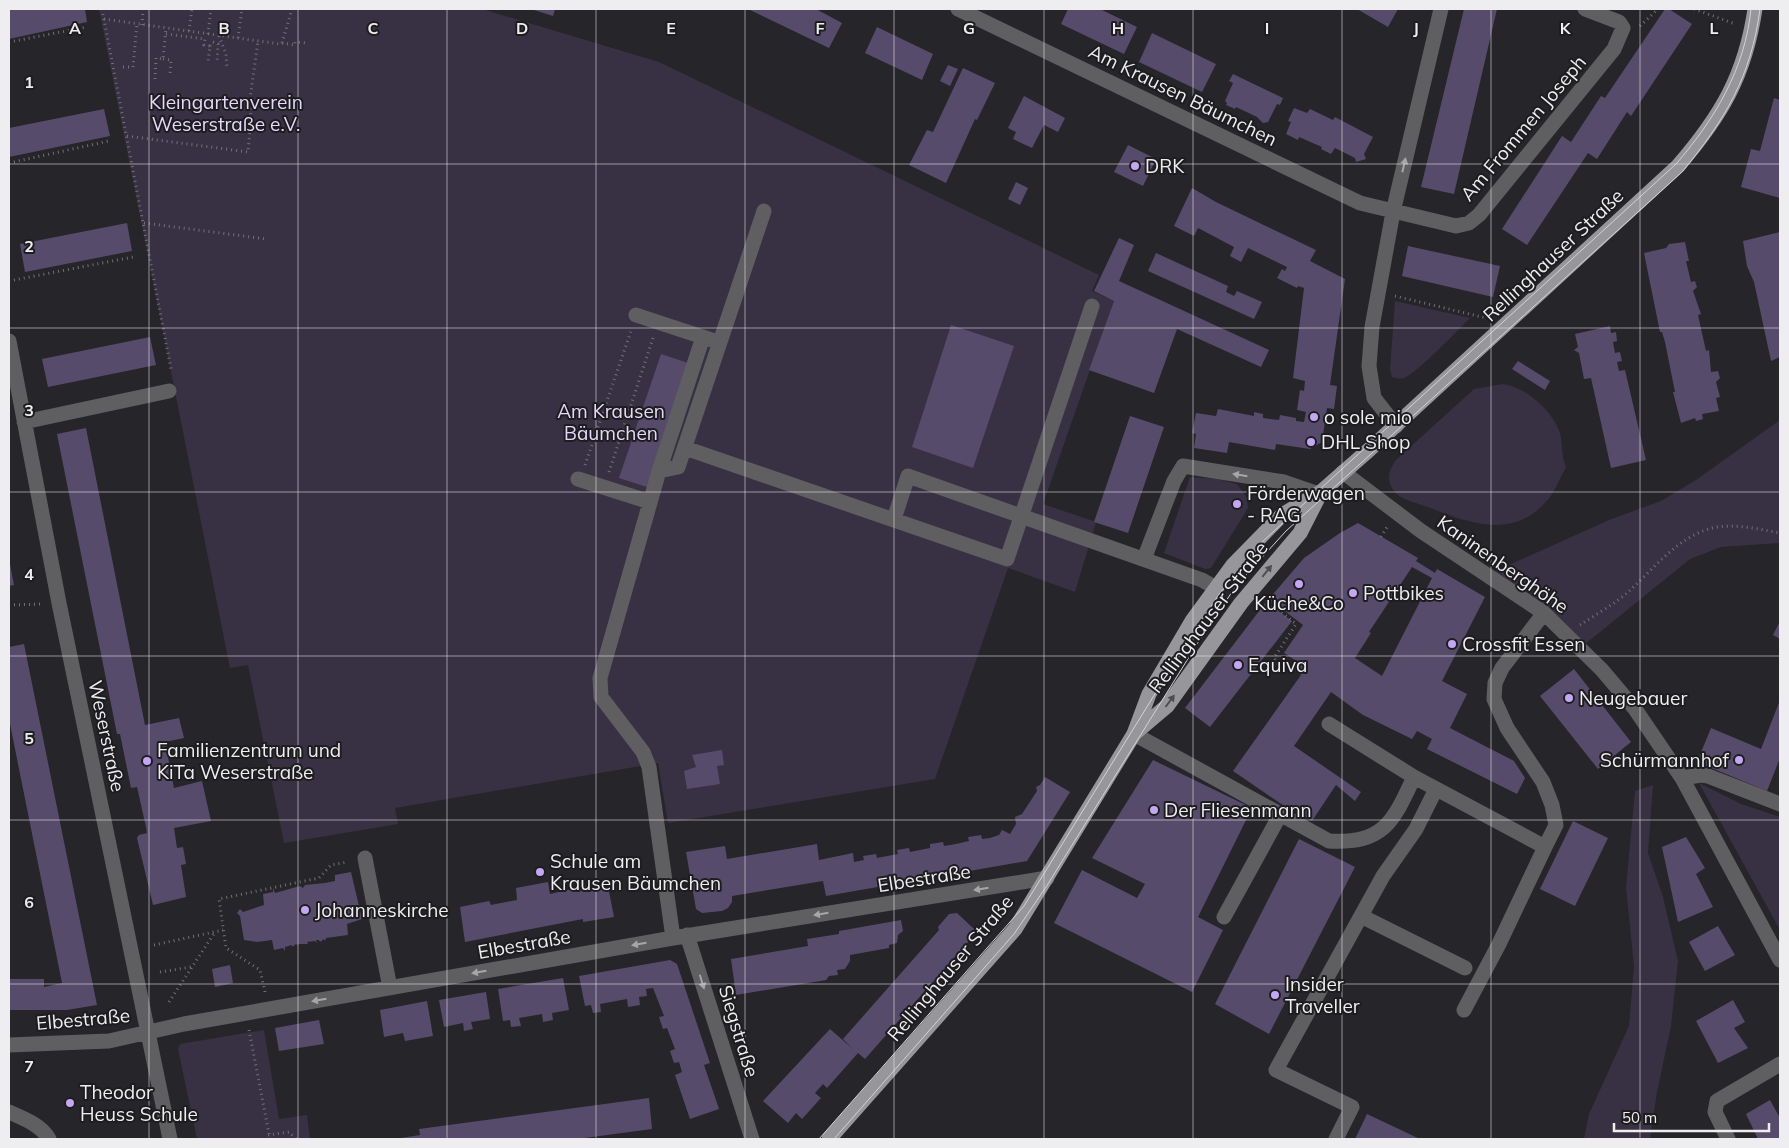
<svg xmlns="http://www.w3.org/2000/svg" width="1789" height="1148" viewBox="0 0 1789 1148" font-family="Mulish,sans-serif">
  <rect width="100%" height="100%" fill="#262529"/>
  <path fill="#383143" d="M 99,9 L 482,9 L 659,62 L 1099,275 L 1092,291 L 1114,301 L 1043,504 L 1096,522 L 1075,592 L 1008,568 L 935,779 L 668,823 L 658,763 L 395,808 L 398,824 L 284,843 L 248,665 L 230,668 Z
    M 1395,301 L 1470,318 C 1457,331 1418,372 1404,378 C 1400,379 1396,378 1392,377 L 1390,370 Z
    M 1503,384 C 1526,387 1553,411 1560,433 C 1563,445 1561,456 1566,467 C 1561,476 1557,486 1552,494 C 1519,541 1472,525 1428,507 C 1417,503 1397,499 1392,488 C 1386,477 1390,469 1396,460 L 1474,389 Z
    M 1780,420 L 1780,543 L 1721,547 L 1690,559 L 1584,645 L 1489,574 L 1609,520 L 1661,501 L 1696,480 Z
    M 1190,477 L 1217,479 L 1237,484 L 1247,498 L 1248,508 L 1211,568 L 1205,569 L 1164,553 Z
    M 1699,783 L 1741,804 L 1780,817 L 1780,930 Z
    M 1653,785 L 1648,853 L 1663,897 L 1678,961 L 1671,1026 L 1657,1092 L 1650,1139 L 1584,1139 L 1589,1114 L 1629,1026 L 1634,966 L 1626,887 L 1635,791 Z
    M 264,1030 L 279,1119 L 307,1115 L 310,1139 L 197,1139 L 178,1049 L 180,1044 Z"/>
  <path fill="#574b6b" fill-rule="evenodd" d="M 9,9 L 85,9 L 87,22 L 9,39 Z
    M 531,9 L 555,9 L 553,16 Z
    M 748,9 L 816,9 L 842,23 L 829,48 Z
    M 1068,9 L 1100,9 L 1137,27 L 1124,54 L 1061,24 Z
    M 1357,9 L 1398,9 L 1388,27 Z
    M 1464,9 L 1497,9 L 1454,194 L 1421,187 Z
    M 1665,9 L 1669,9 L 1692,24 L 1631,116 L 1627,112 L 1597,159 L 1588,153 L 1527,245 L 1502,229 L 1562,136 L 1571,142 L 1601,96 L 1605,98 Z
    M 877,27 L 933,54 L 922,80 L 865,53 Z
    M 1152,33 L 1216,64 L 1202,92 L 1139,62 Z
    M 948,65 L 958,69 L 950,86 L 940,81 Z
    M 963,68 L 995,83 L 977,120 L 975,119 L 946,183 L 909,165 L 927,130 L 933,132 Z
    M 1233,74 L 1283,98 L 1280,105 L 1277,104 L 1268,122 L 1263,123 L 1257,117 L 1236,107 L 1235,109 L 1226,105 L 1227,103 L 1225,101 L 1233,83 L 1229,81 Z
    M 1024,96 L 1065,118 L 1058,132 L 1044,125 L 1032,148 L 1013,139 L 1016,132 L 1008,128 Z
    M 1774,98 L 1780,100 L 1780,198 L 1741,187 L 1751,149 L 1760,151 Z
    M 1294,108 L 1307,113 L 1310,109 L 1333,120 L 1335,117 L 1373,137 L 1364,154 L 1366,159 L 1356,162 L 1355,158 L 1335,148 L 1331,154 L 1321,149 L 1322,147 L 1299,137 L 1298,140 L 1286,134 L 1291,122 L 1288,121 Z
    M 104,109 L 110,136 L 9,157 L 9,128 Z
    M 1128,145 L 1156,159 L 1143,186 L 1114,172 Z
    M 1016,182 L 1028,188 L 1020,205 L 1008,199 Z
    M 1192,188 L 1216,202 L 1316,250 L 1310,261 L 1345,279 L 1330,385 L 1337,386 L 1334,409 L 1327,408 L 1322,442 L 1310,449 L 1276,444 L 1275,450 L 1229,442 L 1227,453 L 1194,448 L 1196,434 L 1192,433 L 1196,413 L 1216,416 L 1218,409 L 1254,416 L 1254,412 L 1263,414 L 1263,418 L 1279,420 L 1280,415 L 1296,418 L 1296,421 L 1304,422 L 1306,412 L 1297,410 L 1300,390 L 1304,391 L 1305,381 L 1293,378 L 1304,288 L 1298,286 L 1297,288 L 1277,278 L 1282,269 L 1285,271 L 1287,267 L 1248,248 L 1241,262 L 1230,256 L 1234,247 L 1198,228 L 1194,236 L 1174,226 Z
    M 127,223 L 132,251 L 25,272 L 20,244 Z
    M 1780,232 L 1780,357 L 1771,361 L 1754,282 L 1747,266 L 1743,241 Z
    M 1119,238 L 1134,245 L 1119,281 L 1269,350 L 1261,367 L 1177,329 L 1154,393 L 1089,370 L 1114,301 L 1094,291 Z
    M 1685,242 L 1689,261 L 1686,261 L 1691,282 L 1695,281 L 1697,287 L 1693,291 L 1701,314 L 1698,315 L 1706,351 L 1709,350 L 1711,372 L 1718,371 L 1720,378 L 1716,382 L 1720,397 L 1716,398 L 1719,411 L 1702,414 L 1703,419 L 1696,421 L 1695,418 L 1681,423 L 1673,392 L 1675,392 L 1665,342 L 1662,332 L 1660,332 L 1644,253 L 1666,248 L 1669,244 Z
    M 1408,246 L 1500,266 L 1493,297 L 1402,276 Z
    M 1156,253 L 1228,286 L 1226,292 L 1234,296 L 1237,291 L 1262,302 L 1254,319 L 1148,271 Z
    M 951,325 L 1014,346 L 973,468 L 912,447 Z
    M 1610,326 L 1611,333 L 1616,332 L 1617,341 L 1613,342 L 1615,353 L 1620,352 L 1622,361 L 1617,362 L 1619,371 L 1625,370 L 1646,460 L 1611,468 L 1591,378 L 1584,379 L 1579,353 L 1574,350 L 1578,347 L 1575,334 Z
    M 150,337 L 156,365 L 48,387 L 42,359 Z
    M 661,354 L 688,363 L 647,487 L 619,478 Z
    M 1518,361 L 1550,381 L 1545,390 L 1512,369 Z
    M 1130,416 L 1164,427 L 1128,533 L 1094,522 Z
    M 86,428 L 145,725 L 179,718 L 184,738 L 165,742 L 174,788 L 202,781 L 211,821 L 174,828 L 177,848 L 183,847 L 186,864 L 181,865 L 186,897 L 153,905 L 137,838 L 139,835 L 147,833 L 146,827 L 137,787 L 131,788 L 120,734 L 117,734 L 57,434 Z
    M 1358,523 L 1418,558 L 1416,561 L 1435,573 L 1437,569 L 1485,597 L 1442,681 L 1467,694 L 1450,728 L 1514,761 L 1525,778 L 1517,794 L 1427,749 L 1432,739 L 1417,731 L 1412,739 L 1363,715 L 1331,692 L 1294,746 L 1361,792 L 1355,801 L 1336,785 L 1312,821 L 1294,809 L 1293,812 L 1233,771 L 1301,675 L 1294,669 L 1298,662 L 1284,653 L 1303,625 L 1269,599 L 1304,558 L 1340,533 ZM 1412,567 L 1432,578 L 1382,676 L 1355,658 L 1371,633 L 1369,632 Z
    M 10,564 L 14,585 L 9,586 L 9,565 Z
    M 1266,602 L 1292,621 L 1210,727 L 1185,708 Z
    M 1780,621 L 1780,639 L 1773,635 Z
    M 24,644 L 97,1005 L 67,1010 L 9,1010 L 9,979 L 44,979 L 44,987 L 62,983 L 9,719 L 9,647 Z
    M 1574,669 L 1631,742 L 1598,769 L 1540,696 Z
    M 1780,700 L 1780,758 L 1767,791 L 1697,762 L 1711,728 L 1761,749 Z
    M 722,750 L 724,765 L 717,766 L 720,784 L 687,789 L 684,771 L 696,767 L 692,755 Z
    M 1153,760 L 1252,808 L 1198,917 L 1223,930 L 1192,992 L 1054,923 L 1082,870 L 1137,898 L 1145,884 L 1092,858 Z
    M 1045,777 L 1070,792 L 1027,861 L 826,896 L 823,881 L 732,896 L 732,902 L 728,908 L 722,911 L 702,913 L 696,909 L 686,852 L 725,846 L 727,859 L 817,844 L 819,860 L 853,853 L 854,862 L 864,860 L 863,856 L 876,854 L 877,858 L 898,854 L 897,850 L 909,848 L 910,852 L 930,848 L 930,844 L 943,842 L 944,846 L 956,844 L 969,841 L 968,837 L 981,835 L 982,839 L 990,838 L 999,835 L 1002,830 L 1010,834 L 1016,824 L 1015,817 L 1022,814 L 1037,791 L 1036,787 L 1040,785 Z
    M 1573,821 L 1608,838 L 1575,906 L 1540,889 Z
    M 1686,837 L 1705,868 L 1696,874 L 1713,907 L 1678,922 L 1662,847 Z
    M 1299,839 L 1355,867 L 1269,1034 L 1215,1004 Z
    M 351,872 L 362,919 L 347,924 L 348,935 L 326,938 L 325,941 L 324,939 L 320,942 L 319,940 L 316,940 L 317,943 L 315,941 L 307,942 L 308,944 L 298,944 L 299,946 L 296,944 L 292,947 L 292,945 L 285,947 L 285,951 L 283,948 L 274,950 L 272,940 L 257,942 L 244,940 L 240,916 L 237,913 L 240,909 L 243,912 L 264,905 L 263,894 L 273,892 L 273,888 L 275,893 L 300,886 L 303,888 L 305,885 L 325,883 L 335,881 L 335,875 Z
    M 607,881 L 614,917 L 583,922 L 583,919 L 465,942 L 460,907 L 489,901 L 491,905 L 517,900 L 516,888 L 548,882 L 550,894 Z
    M 957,913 L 974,929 L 975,934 L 865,1059 L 858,1053 L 827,1088 L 823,1084 L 815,1093 L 821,1098 L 802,1119 L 796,1113 L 788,1123 L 763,1101 L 830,1029 L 853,1049 L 843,1039 L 939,930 L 938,927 L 949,914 Z
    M 901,920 L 903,931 L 898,935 L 897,943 L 889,945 L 889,948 L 850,955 L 850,961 L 845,969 L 837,970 L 838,975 L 829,976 L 826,980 L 736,995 L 731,959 L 808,946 L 807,939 L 839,934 L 839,931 Z
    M 1718,926 L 1735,955 L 1705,971 L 1689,942 Z
    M 670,960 L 677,964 L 710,1063 L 704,1065 L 719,1109 L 690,1119 L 675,1075 L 682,1072 L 679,1062 L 674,1063 L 670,1051 L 675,1049 L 667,1028 L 663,1029 L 659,1017 L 664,1016 L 653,988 L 646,989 L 647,996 L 639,997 L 640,1005 L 628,1007 L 627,999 L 600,1004 L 601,1012 L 593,1013 L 591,1005 L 585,1006 L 579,976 Z
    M 230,965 L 233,983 L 215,987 L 212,969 Z
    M 563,978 L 569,1010 L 552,1013 L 553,1020 L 543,1022 L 542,1014 L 519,1018 L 521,1026 L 511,1027 L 510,1020 L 503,1021 L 498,989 Z
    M 486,992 L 490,1019 L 471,1022 L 473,1029 L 464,1031 L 463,1023 L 444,1027 L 439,1000 Z
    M 1733,1000 L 1745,1022 L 1734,1028 L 1748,1048 L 1718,1063 L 1696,1021 Z
    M 427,1001 L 433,1036 L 405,1041 L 403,1033 L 384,1037 L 380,1010 Z
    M 319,1020 L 324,1044 L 279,1051 L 275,1028 Z
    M 649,1098 L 652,1129 L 577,1139 L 395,1139 L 420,1135 L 419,1129 Z
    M 1770,1100 L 1780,1118 L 1780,1139 L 1758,1139 L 1746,1114 Z
    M 1367,1114 L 1420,1139 L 1355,1139 Z"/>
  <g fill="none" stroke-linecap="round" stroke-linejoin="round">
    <path stroke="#727175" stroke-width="3" stroke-dasharray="1 4" stroke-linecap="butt" d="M 102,9 L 171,369
      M 1694,9 L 1735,24
      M 104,19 L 280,44 L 282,43 L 292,9
      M 142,25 L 143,9
      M 1640,26 L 1658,9
      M 189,31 L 192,9
      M 166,34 L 205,39 L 204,45 L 210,46 L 208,62
      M 208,34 L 211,9
      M 219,36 L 226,54 L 227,69
      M 238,38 L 242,9
      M 9,42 L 87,27
      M 282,43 L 295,45 L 295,42 L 307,43
      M 210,46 L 213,42 L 218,44 L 217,63
      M 163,59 L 171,60 L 170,73
      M 123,67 L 133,67 L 137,24
      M 155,79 L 156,58 L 163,59 L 166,28
      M 127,136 L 248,152 L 251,119 L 250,99 L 258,41
      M 9,163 L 109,141
      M 144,223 L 266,239
      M 9,281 L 133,257
      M 1395,296 L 1486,318
      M 585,465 L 631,331
      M 609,472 L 653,338
      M 1381,537 L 1387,527
      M 1266,600 L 1296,624 L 1274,658 L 1278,664
      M 9,605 L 43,604
      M 1580,625 C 1595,615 1613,605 1627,593 C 1653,570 1677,537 1712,528 C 1734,523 1758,529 1780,533
      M 154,945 L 223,930
      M 160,972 L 191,967
      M 265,992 L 260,970 L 226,948 L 219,899 L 319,878 L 331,865 L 348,862
      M 169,1002 L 215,932
      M 249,1030 L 270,1139
      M 268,1135 L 289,1132 L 296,1139"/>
    <path stroke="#5f5e60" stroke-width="15" d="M 958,9 L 1360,203 L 1456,226 L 1469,223 L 1479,215 L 1614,49 L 1623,28 L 1619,22 L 1585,9
      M 636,315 L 712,340
      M 9,341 L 59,603 L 170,1139
      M 24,422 L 169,391
      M 1396,426 L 1374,398 L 1369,366 L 1372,327 L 1393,212 L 1441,9
      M 685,448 L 1007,559 L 1092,306
      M 659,471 L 703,337
      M 1343,472 L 1421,531 L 1544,613 L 1602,670 L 1635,709 L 1682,778 L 1780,960
      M 578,479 L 650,502
      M 894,519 L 908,476 L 1202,580 L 1216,588
      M 1144,559 L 1174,481 L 1183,466 L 1284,482 L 1316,493 L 1321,492
      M 1544,613 L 1502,668 L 1495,683 L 1494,699 L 1507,728 L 1543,782 L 1552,805 L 1556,825 L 1545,847
      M 1329,724 L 1414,777
      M 1134,734 L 1329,841 C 1384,844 1393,822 1414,777 L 1545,847 L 1499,944 L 1464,1010
      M 1682,778 L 1701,775 L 1708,776 L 1780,804
      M 365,858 L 390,988
      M 1361,916 L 1465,968
      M 1224,917 L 1280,815
      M 687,935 L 752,1139
      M 673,938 L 649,767 L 643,752 L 601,697 L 600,678 L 659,471 L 678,467 L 764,211
      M 9,1045 L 109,1041 L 184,1024 L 673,938 L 1047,878
      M 9,1112 C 23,1118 41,1125 49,1139
      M 1336,1139 L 1352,1107 L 1276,1070 L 1383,876 L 1416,829 L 1436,789
      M 1728,1139 L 1715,1112 L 1717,1101 L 1780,1064"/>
    <path stroke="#97969a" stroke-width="15" d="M 1135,733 L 1167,706 L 1241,603 L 1300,533 L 1321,492
      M 829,1139 L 1015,929 L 1134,734 L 1149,694 L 1192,621 L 1233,565 L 1282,515 L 1321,492 L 1370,449 L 1678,166 C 1721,116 1745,76 1755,9"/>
    <path stroke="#d3d2d5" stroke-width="1" d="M 819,1139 L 1024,906 L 1187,642 L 1220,593 L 1261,543 L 1676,164 C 1715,119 1745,69 1751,9
      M 834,1139 L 1014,934 L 1046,887 L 1199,641 L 1236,586 L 1286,531 L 1682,172 C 1725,120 1751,77 1760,9"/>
  </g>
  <defs><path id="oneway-solid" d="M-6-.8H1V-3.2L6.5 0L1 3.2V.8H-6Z" transform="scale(1.25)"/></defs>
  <g fill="#a6a6a8">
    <use href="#oneway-solid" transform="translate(1404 165) rotate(-77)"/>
    <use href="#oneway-solid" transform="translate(1240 475) rotate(-171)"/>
    <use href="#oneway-solid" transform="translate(981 889) rotate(171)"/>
    <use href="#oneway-solid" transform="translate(821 914) rotate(171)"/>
    <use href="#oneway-solid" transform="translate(639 944) rotate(170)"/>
    <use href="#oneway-solid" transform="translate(479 972) rotate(170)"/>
    <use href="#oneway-solid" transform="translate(702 982) rotate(73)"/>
    <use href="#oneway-solid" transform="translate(319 1000) rotate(170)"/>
  </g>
  <g fill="#4e4d50">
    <use href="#oneway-solid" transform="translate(1267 571) rotate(-51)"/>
    <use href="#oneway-solid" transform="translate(1170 701) rotate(-53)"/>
  </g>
  <path fill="none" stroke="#eeedf0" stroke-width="1" stroke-opacity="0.55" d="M 149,9 L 149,1139M 298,9 L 298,1139M 447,9 L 447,1139M 596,9 L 596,1139M 745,9 L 745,1139M 894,9 L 894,1139M 1044,9 L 1044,1139M 1193,9 L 1193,1139M 1342,9 L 1342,1139M 1491,9 L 1491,1139M 1640,9 L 1640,1139M 9,164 L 1780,164M 9,328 L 1780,328M 9,492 L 1780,492M 9,656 L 1780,656M 9,820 L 1780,820M 9,984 L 1780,984"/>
  <g fill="#c4a7f2" stroke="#1d1c1f" stroke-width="2">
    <circle cx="1135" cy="166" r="5"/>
    <circle cx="1314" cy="417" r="5"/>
    <circle cx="1311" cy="442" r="5"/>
    <circle cx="1237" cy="504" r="5"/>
    <circle cx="1299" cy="584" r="5"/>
    <circle cx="1353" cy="593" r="5"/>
    <circle cx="1452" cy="644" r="5"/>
    <circle cx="1238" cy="665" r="5"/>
    <circle cx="1569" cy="698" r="5"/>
    <circle cx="1739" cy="760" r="5"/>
    <circle cx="147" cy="761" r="5"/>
    <circle cx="1154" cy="810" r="5"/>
    <circle cx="540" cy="872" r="5"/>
    <circle cx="305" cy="910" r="5"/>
    <circle cx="1275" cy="995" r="5"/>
    <circle cx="70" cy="1103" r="5"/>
  </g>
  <g text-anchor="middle" stroke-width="4" stroke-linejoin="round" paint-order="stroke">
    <g font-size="19" fill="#eeedf0" stroke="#1d1c1f">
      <text transform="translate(1183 95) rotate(26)" y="7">Am Krausen Bäumchen</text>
      <text transform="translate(1523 128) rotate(-50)" y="7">Am Frommen Joseph</text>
      <text transform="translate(1553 255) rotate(-43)" y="7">Rellinghauser Straße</text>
      <text transform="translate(1503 564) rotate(35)" y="7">Kaninenberghöhe</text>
      <text transform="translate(1208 617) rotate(-53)" y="7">Rellinghauser Straße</text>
      <text transform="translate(107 736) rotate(78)" y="7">Weserstraße</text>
      <text transform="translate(924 878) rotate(-9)" y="7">Elbestraße</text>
      <text transform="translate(524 944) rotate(-10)" y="7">Elbestraße</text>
      <text transform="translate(950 968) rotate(-50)" y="7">Rellinghauser Straße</text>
      <text transform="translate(83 1019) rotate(-5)" y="7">Elbestraße</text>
      <text transform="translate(739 1031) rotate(73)" y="7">Siegstraße</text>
    </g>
    <g font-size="19" fill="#e5d8fc" stroke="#1d1c1f">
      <text x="226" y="109">Kleingartenverein<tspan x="226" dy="22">Weserstraße e.V.</tspan></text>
      <text x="611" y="418">Am Krausen<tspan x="611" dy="22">Bäumchen</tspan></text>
    </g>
    <g font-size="19" fill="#eeedf0" stroke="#1d1c1f" text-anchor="start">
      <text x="1145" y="173">DRK</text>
      <text x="1324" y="424">o sole mio</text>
      <text x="1321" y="449">DHL Shop</text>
      <text x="1247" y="500">Förderwagen<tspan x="1247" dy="22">- RAG</tspan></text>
      <text x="1363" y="600">Pottbikes</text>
      <text x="1299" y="610" text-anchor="middle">Küche&amp;Co</text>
      <text x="1462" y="651">Crossfit Essen</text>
      <text x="1248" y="672">Equiva</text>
      <text x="1579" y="705">Neugebauer</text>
      <text x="157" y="757">Familienzentrum und<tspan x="157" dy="22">KiTa Weserstraße</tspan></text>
      <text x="1729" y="767" text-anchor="end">Schürmannhof</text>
      <text x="1164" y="817">Der Fliesenmann</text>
      <text x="550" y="868">Schule am<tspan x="550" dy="22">Krausen Bäumchen</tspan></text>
      <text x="315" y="917">Johanneskirche</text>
      <text x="1285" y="991">Insider<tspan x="1285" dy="22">Traveller</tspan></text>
      <text x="80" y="1099">Theodor<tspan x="80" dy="22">Heuss Schule</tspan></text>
    </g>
  </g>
  <g font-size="16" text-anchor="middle" font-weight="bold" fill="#eeedf0" stroke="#1d1c1f" stroke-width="4" stroke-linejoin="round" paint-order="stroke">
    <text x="75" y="34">A</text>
    <text x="224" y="34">B</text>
    <text x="373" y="34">C</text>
    <text x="522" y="34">D</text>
    <text x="671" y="34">E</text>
    <text x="820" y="34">F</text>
    <text x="969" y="34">G</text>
    <text x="1118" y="34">H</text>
    <text x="1267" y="34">I</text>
    <text x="1416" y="34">J</text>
    <text x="1565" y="34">K</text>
    <text x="1714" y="34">L</text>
    <text x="29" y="88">1</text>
    <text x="29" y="252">2</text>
    <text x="29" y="416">3</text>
    <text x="29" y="580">4</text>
    <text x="29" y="744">5</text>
    <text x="29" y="908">6</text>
    <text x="29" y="1072">7</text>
  </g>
  <rect width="1789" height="1148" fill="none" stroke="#eeedf0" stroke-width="20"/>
  <path d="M1614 1123v8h155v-8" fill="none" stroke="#eeedf0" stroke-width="2.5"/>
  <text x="1622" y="1123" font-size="15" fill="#eeedf0" stroke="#1d1c1f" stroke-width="4" paint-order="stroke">50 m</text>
</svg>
